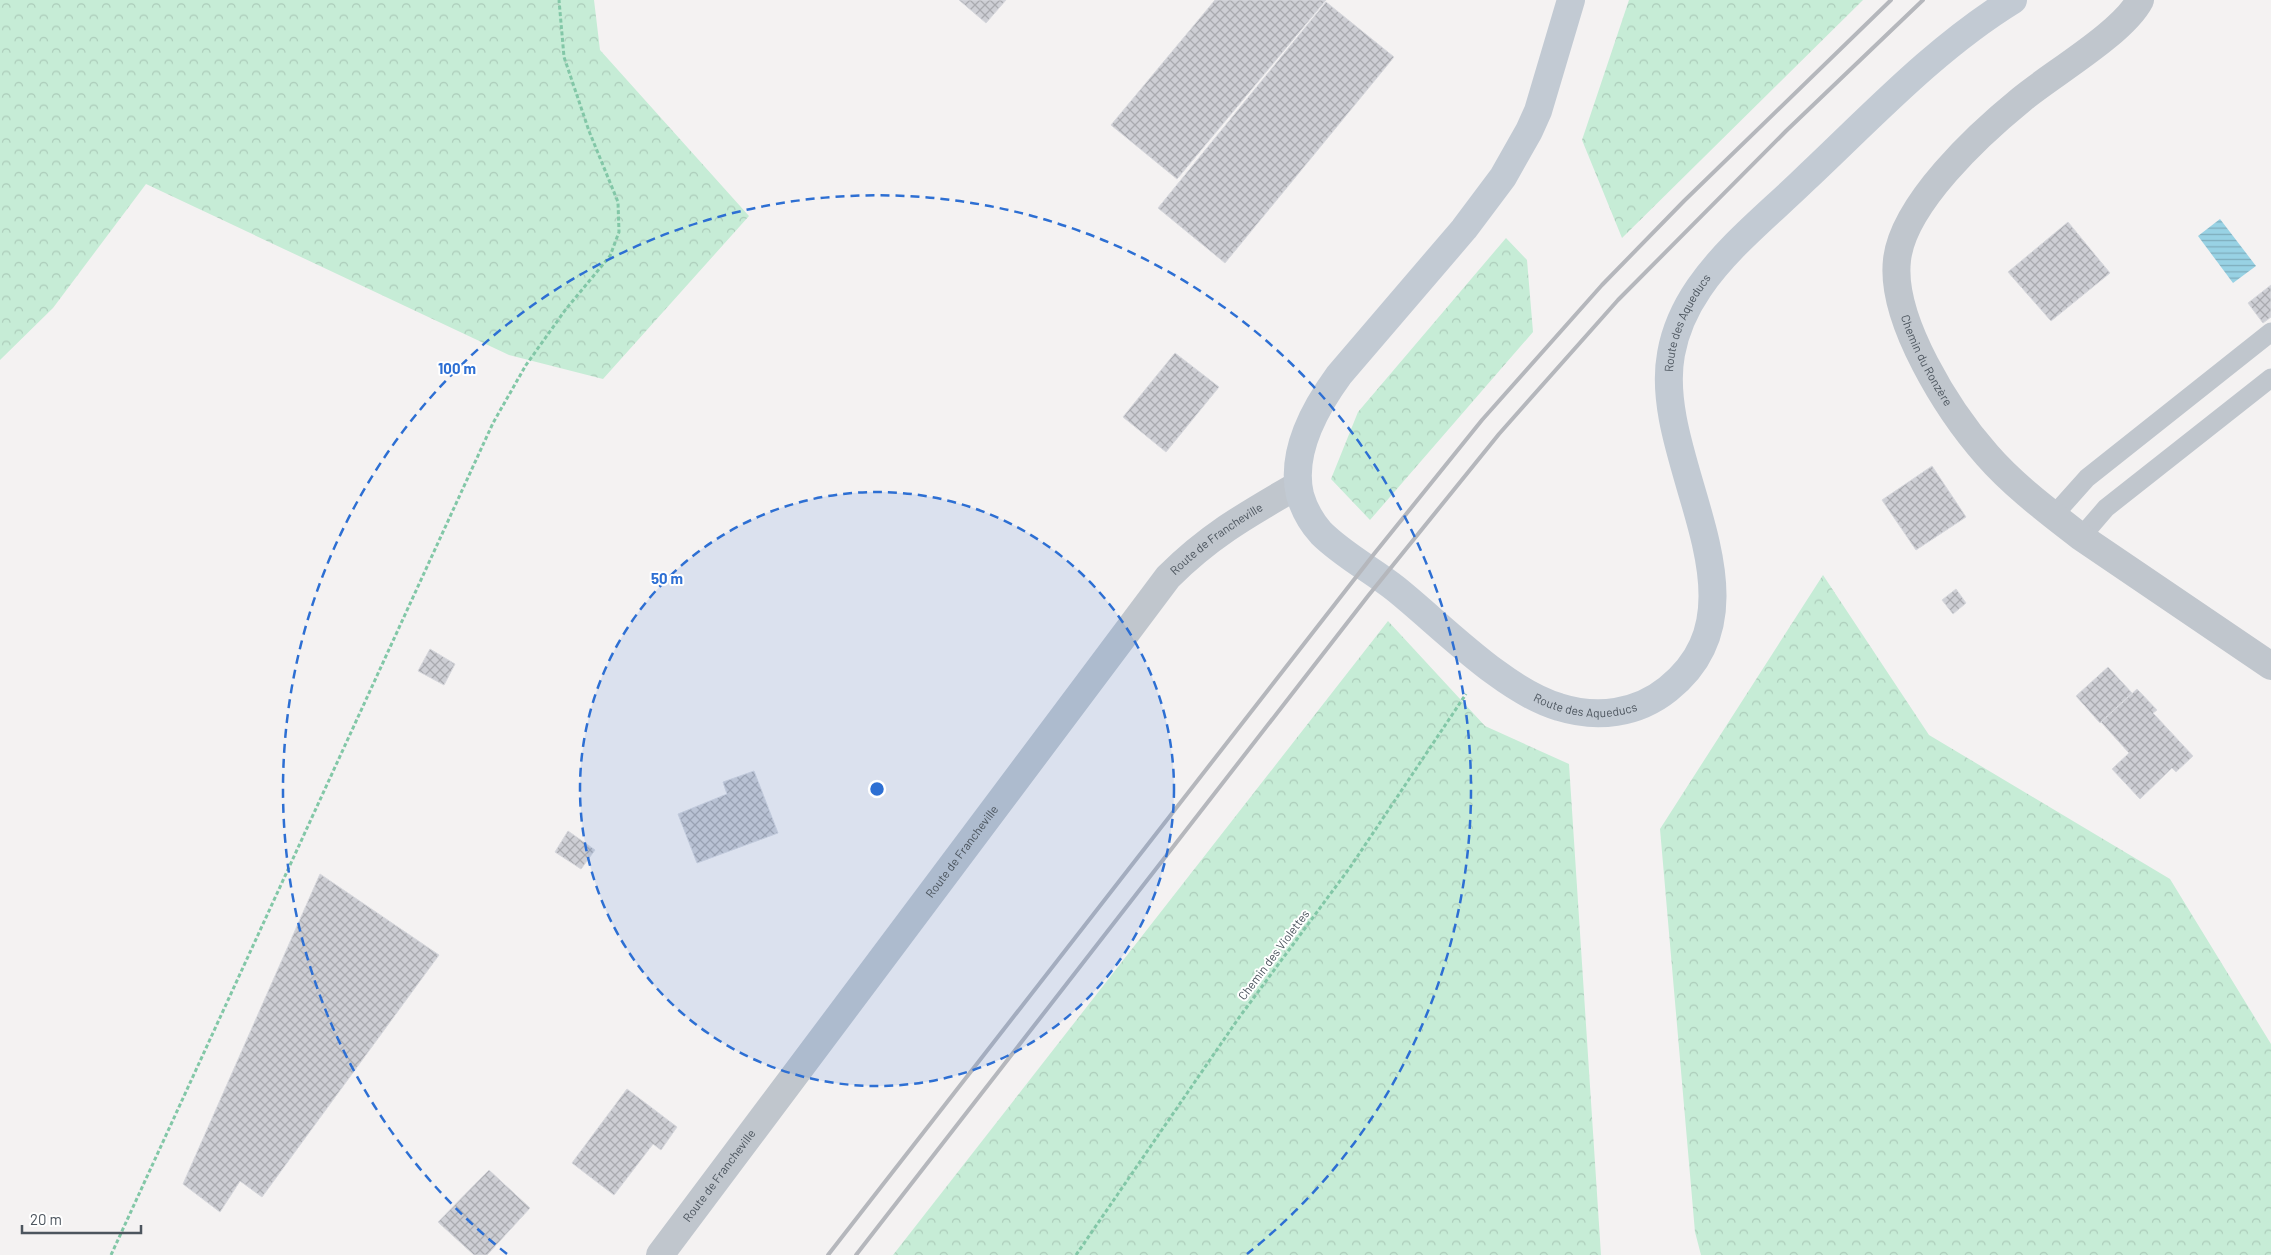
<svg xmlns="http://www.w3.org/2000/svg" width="2271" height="1255" viewBox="0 0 2271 1255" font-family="Barlow,sans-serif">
  <defs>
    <pattern id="forest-crowns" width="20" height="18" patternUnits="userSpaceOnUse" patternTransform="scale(1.25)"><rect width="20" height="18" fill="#c6ecd6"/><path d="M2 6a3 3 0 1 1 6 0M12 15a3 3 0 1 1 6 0" fill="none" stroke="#acccba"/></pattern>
    <pattern id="water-rules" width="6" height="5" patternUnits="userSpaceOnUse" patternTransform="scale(1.25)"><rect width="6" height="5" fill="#98d2e4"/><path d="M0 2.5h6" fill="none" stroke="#7eadbc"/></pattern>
    <pattern id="building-cross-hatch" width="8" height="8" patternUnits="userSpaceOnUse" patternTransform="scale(1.25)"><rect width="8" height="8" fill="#cdced4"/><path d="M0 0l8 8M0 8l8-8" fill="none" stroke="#a9aaaf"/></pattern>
  </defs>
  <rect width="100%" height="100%" fill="#f4f2f2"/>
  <path fill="url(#forest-crowns)" d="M 0,0 L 594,0 L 600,50 L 749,216 L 603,379 L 509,355 L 146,184 L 53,308 L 0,360 Z
    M 1629,0 L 1863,0 L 1622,238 L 1582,140 Z
    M 1506,238 L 1527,260 L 1533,332 L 1370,520 L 1331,479 L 1358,412 Z
    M 1823,575 L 1929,735 L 2170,879 L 2271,1044 L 2271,1255 L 1701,1255 L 1695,1232 L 1660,829 Z
    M 1388,621 L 1485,726 L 1569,764 L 1601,1255 L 893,1255 Z"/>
  <path fill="url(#water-rules)" d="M 2220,219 L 2256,266 L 2233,283 L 2198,236 Z"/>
  <path fill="url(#building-cross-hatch)" stroke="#d7d8dd" d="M 959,0 L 1006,0 L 986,23 Z
    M 1215,0 L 1326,0 L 1177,179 L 1111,125 Z
    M 1326,2 L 1394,57 L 1225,263 L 1158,208 Z
    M 2068,222 L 2110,273 L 2051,321 L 2008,272 Z
    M 2271,285 L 2271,317 L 2263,323 L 2248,303 Z
    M 1175,353 L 1219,387 L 1166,452 L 1123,417 Z
    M 1932,466 L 1966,517 L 1916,550 L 1882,500 Z
    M 1956,589 L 1966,603 L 1953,614 L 1942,600 Z
    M 430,649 L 455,664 L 444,685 L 418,671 Z
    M 2108,667 L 2132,693 L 2100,723 L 2076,696 Z
    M 2137,689 L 2157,710 L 2153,713 L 2193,756 L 2176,772 L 2172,768 L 2140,799 L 2112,769 L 2129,753 L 2101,722 Z
    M 754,771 L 778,833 L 697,863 L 678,814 L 727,794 L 723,782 Z
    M 568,831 L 595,850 L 581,869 L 555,852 Z
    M 320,874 L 439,955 L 262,1197 L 240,1181 L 220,1212 L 183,1184 Z
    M 627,1089 L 677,1127 L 661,1150 L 653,1144 L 614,1195 L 572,1163 Z
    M 489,1170 L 530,1208 L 487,1255 L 474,1255 L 438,1222 Z"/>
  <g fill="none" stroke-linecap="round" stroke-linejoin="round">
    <path stroke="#82c7a7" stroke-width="3" stroke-dasharray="4 2.5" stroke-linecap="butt" d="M 111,1255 L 493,423 L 526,365 L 566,309 L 610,256 L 619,232 L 618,202 L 589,131 L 564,57 L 559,0
      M 1076,1255 L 1238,1019 L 1351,866 L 1466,694"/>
    <path stroke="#c0c6cd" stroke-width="19" d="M 2053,516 L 2087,478 L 2271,332
      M 2081,537 L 2106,508 L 2271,378"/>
    <g stroke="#c0c6cd" stroke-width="28">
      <path id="s1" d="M 2140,0 C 2123,33 2052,74 2022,99 C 1979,134 1903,204 1897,260 C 1890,320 1949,412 1987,455 C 2014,486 2049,512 2081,537 L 2271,666"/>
      <path id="s2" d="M 660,1255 L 1168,577 C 1210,535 1248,514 1298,485"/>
    </g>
    <path stroke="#c2cad3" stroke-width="28" id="s3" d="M 1571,0 L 1538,111 L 1529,131 L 1503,177 L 1464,229 L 1339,375 C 1315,408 1290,452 1300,495 C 1304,509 1312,523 1321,533 C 1343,555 1372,570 1396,589 C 1442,626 1504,691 1559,707 C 1597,719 1637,714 1668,689 C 1776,603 1651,461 1671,354 C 1675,331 1686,307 1699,288 C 1727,247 1769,214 1805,179 C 1871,117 1935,48 2013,0"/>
    <path stroke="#b5b7bc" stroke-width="4" d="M 828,1255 L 1374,554 L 1482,420 L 1602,285 L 1684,201 L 1891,0
      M 856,1255 L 1368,596 L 1499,434 L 1618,300 L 1786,131 L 1923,0"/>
  </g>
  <circle cx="877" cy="789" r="297" fill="#2d6fd3" fill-opacity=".12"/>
  <g fill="none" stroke="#2d6fd3" stroke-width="2.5" stroke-dasharray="9 6">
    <circle cx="877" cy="789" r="297"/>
    <path d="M507 1254A594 594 0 1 1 1247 1254"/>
  </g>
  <g text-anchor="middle" stroke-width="4" stroke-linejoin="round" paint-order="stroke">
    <g font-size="12" fill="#4c555e" stroke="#fff">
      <text dy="4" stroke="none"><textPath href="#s3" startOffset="1422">Route des Aqueducs</textPath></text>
      <text dy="4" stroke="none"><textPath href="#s1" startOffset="469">Chemin du Ronzère</textPath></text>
      <text dy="4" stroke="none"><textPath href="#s2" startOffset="909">Route de Francheville</textPath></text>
      <text dy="4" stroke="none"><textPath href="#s3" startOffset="944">Route des Aqueducs</textPath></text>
      <text dy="4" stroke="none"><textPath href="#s2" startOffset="504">Route de Francheville</textPath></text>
      <text transform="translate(1274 955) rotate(-53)" y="4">Chemin des Violettes</text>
      <text dy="4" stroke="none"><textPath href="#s2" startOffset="99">Route de Francheville</textPath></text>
    </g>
  </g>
  <circle cx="877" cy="789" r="8" fill="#2d6fd3" stroke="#fff" stroke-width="2.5"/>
  <g font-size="15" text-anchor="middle" font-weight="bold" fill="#2d6fd3" stroke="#fff" stroke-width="4" stroke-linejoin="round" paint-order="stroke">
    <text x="457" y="374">100 m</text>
    <text x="667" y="584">50 m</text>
  </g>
  <path d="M22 1225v8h119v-8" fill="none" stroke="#4c555e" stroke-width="2.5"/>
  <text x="30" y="1225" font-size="15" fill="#4c555e" stroke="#ffffff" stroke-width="4" paint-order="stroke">20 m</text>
</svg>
